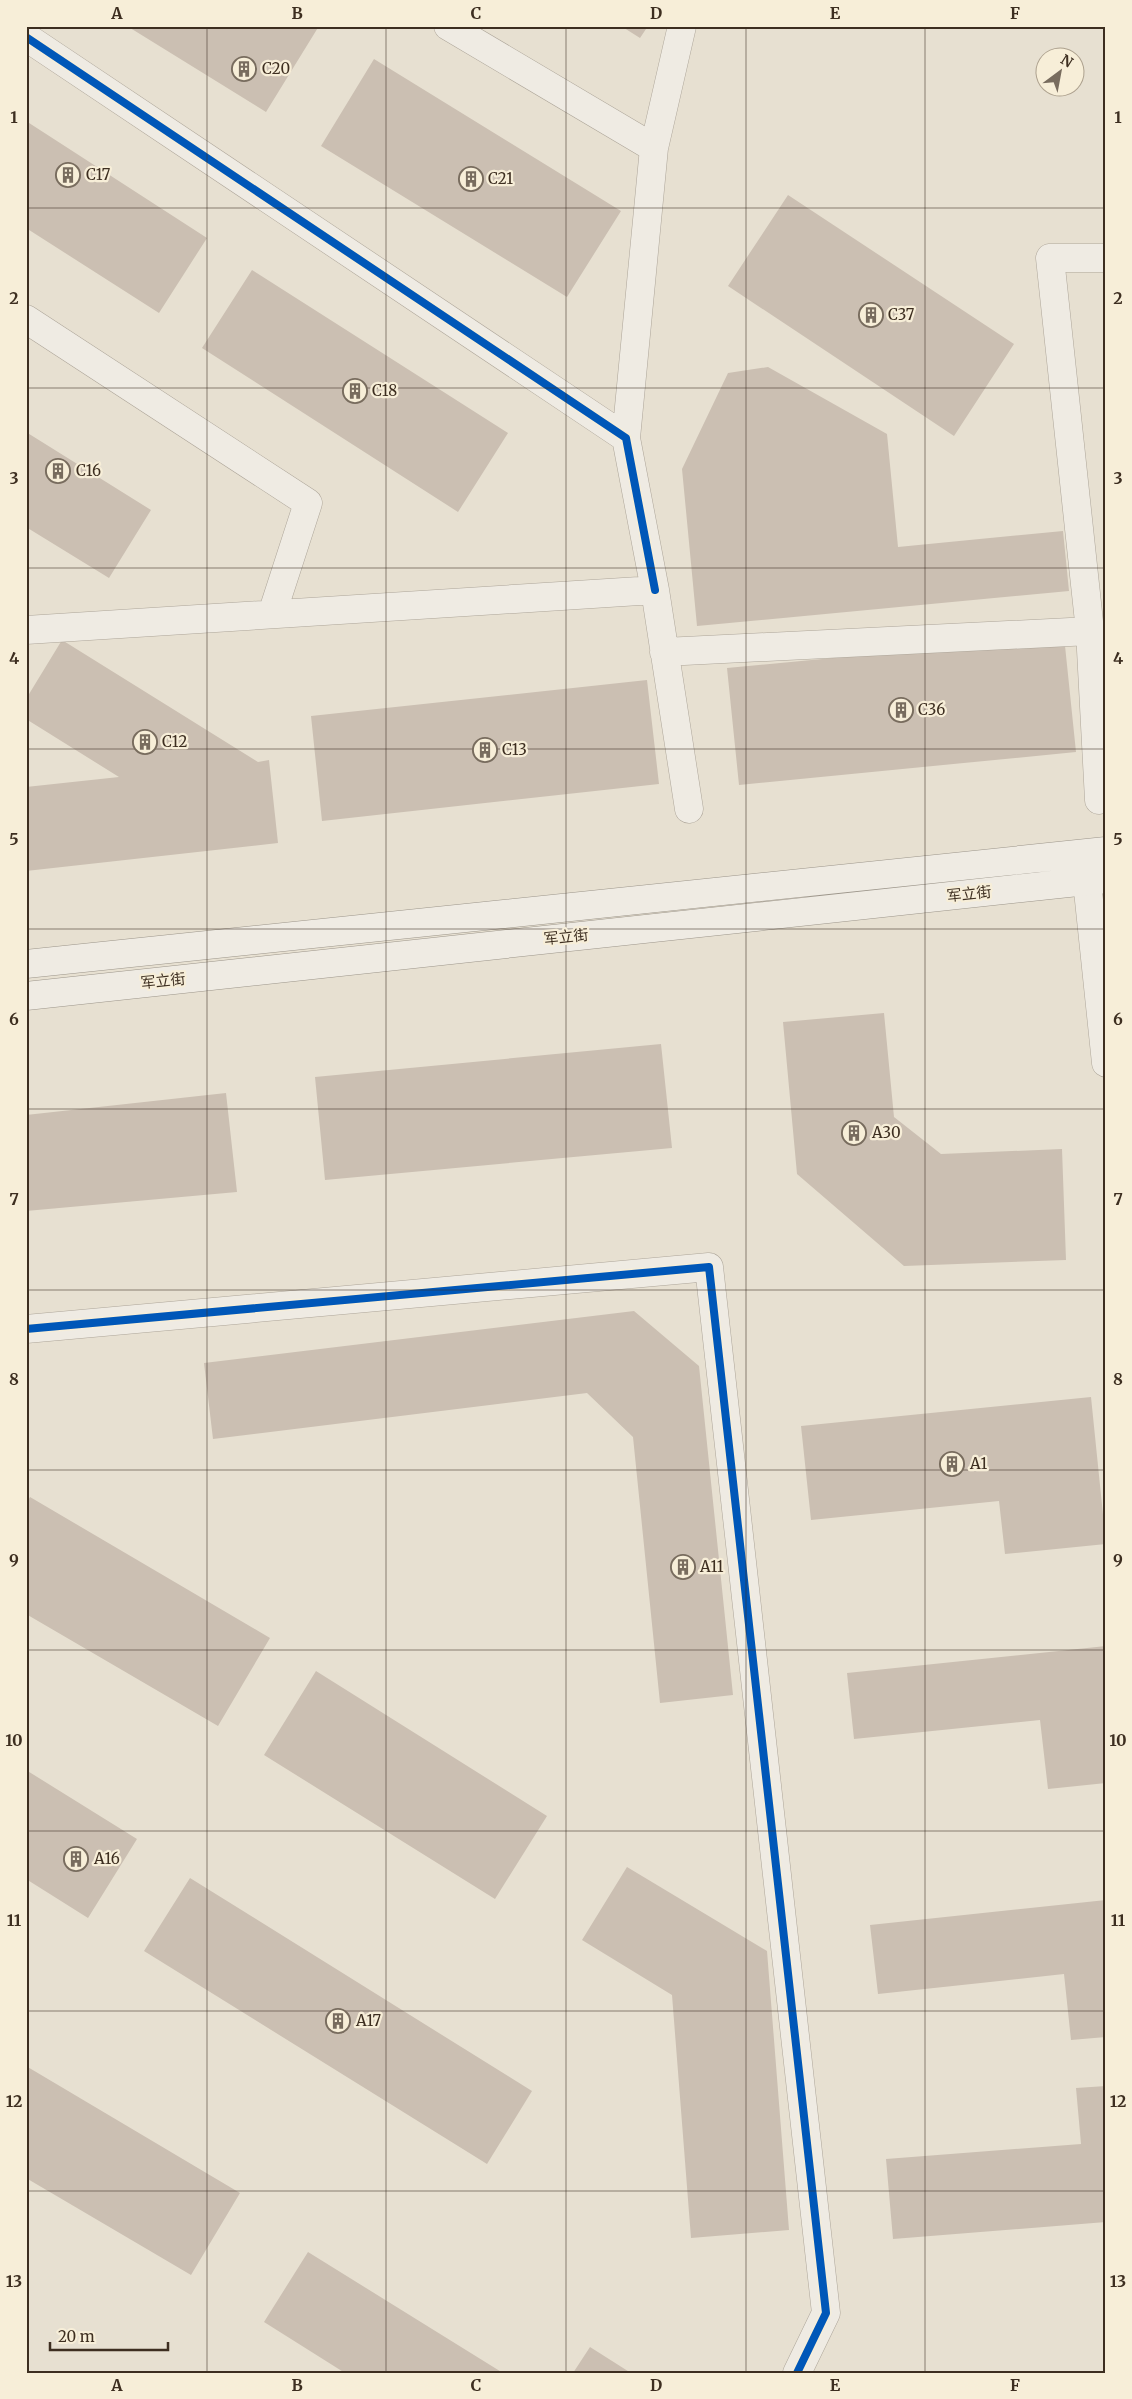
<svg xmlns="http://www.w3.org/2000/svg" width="1132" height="2399" viewBox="0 0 1132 2399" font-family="Merriweather,'Noto Sans SC',serif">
  <rect width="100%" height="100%" fill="#e7e0d1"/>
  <path fill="#cbbfb2" d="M 127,26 L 319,26 L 266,112 Z
    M 621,26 L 648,26 L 640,38 Z
    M 374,59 L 621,211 L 567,297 L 321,146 Z
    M 26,121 L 207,238 L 159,313 L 26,228 Z
    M 788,195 L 1014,344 L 954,436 L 728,286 Z
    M 252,270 L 508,433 L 458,512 L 202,348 Z
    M 768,367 L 887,434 L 898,547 L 1063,531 L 1069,591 L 697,626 L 682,469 L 728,373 Z
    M 26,432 L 151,510 L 109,578 L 26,527 Z
    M 1064,636 L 1076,752 L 739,785 L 727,668 Z
    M 62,640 L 258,762 L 269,760 L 278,843 L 26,871 L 26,787 L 119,777 L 26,719 L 26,699 Z
    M 647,680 L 659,784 L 322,821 L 311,716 Z
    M 884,1013 L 894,1117 L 941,1154 L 1062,1149 L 1066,1260 L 904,1266 L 797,1174 L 783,1022 Z
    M 661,1044 L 672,1148 L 325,1180 L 315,1077 Z
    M 226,1093 L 237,1192 L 26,1211 L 26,1115 Z
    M 634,1311 L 699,1366 L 733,1695 L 660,1703 L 633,1437 L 587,1393 L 213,1439 L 204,1363 Z
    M 1091,1397 L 1106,1544 L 1005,1554 L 999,1501 L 811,1520 L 801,1426 Z
    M 30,1497 L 270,1638 L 218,1726 L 26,1614 L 26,1504 Z
    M 1106,1646 L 1106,1783 L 1048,1789 L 1040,1720 L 854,1739 L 847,1673 Z
    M 316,1671 L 547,1816 L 495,1899 L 264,1755 Z
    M 26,1770 L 137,1839 L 88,1918 L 26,1879 Z
    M 627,1867 L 767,1951 L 789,2230 L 691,2238 L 672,1995 L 582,1940 Z
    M 190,1878 L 532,2091 L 487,2164 L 144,1951 Z
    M 1106,1900 L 1106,2037 L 1071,2040 L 1064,1974 L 878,1994 L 870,1925 Z
    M 26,2066 L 240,2193 L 191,2275 L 26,2178 Z
    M 1106,2086 L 1106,2222 L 893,2239 L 886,2159 L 1081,2144 L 1076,2088 Z
    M 308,2252 L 503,2373 L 345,2373 L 264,2322 Z
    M 590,2347 L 631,2373 L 573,2373 Z"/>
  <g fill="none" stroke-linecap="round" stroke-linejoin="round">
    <defs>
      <path id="minor" d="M 448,26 L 654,148 L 626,438
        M 26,37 L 626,438 L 655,590
        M 654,148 L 682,26
        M 26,319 L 308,503 L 272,614
        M 26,630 L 655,590 L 689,809
        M 664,652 L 1090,631
        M 1099,800 L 1090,631 L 1050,258 L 1106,258
        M 1087,881 L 1106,1063
        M 26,1329 L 709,1267 L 826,2313 L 797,2373"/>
      <path id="secondary" d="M 26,964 L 1106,851
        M 26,996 L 1106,879"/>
    </defs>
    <use href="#minor" stroke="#ada599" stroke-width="29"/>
    <use href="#secondary" stroke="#9c958a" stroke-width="29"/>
    <use href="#minor" stroke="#efebe3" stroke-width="28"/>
    <use href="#secondary" stroke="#efebe3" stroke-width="28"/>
    <defs>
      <path id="cycleway" d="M 26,37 L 626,438 L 655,590
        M 26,1329 L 709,1267 L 826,2313 L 797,2373"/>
    </defs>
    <use href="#cycleway" stroke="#f7eed8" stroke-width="11"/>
    <use href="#cycleway" stroke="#0057b8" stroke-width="8"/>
  </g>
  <path fill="none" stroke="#3d2e20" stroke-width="1" stroke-opacity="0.55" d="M 207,26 L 207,2373M 386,26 L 386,2373M 566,26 L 566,2373M 746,26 L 746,2373M 925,26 L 925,2373M 26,208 L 1106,208M 26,388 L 1106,388M 26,568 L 1106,568M 26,749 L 1106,749M 26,929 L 1106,929M 26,1109 L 1106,1109M 26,1290 L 1106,1290M 26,1470 L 1106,1470M 26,1650 L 1106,1650M 26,1831 L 1106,1831M 26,2011 L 1106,2011M 26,2191 L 1106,2191"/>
  <defs>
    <symbol id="building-ring" viewBox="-11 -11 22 22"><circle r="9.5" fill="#f7eed8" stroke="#786c5e" stroke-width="1.5"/><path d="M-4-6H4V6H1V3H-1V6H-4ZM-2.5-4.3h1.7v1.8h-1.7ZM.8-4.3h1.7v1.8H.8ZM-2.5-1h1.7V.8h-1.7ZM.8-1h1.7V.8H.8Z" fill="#786c5e"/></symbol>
  </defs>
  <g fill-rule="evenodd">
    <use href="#building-ring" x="230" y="55" width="28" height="28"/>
    <use href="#building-ring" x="54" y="161" width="28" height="28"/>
    <use href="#building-ring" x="457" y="165" width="28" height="28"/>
    <use href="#building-ring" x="857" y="301" width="28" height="28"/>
    <use href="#building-ring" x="341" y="377" width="28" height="28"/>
    <use href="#building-ring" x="44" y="457" width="28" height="28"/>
    <use href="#building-ring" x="887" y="696" width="28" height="28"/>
    <use href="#building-ring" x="131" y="728" width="28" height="28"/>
    <use href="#building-ring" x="471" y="736" width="28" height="28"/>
    <use href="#building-ring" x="840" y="1119" width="28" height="28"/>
    <use href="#building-ring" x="938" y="1450" width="28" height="28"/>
    <use href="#building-ring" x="669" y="1553" width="28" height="28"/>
    <use href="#building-ring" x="62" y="1845" width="28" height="28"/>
    <use href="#building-ring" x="324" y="2007" width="28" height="28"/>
  </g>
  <g text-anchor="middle" stroke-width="4.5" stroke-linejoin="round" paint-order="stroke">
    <g font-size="15" fill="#3d2e20" stroke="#f7eed8" text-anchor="start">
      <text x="262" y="74">C20</text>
      <text x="86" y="180">C17</text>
      <text x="488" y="184">C21</text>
      <text x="888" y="320">C37</text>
      <text x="372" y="396">C18</text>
      <text x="76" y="476">C16</text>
      <text x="918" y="715">C36</text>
      <text x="162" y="747">C12</text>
      <text x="502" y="755">C13</text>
      <text x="872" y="1138">A30</text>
      <text x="970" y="1469">A1</text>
      <text x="700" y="1572">A11</text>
      <text x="94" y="1864">A16</text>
      <text x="356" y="2026">A17</text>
    </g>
    <g font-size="15" fill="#3d2e20" stroke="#f7eed8">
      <text transform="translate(969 894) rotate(-6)" y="5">军立街</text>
      <text transform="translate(566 937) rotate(-6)" y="5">军立街</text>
      <text transform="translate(163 981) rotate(-6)" y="5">军立街</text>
    </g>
  </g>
  <rect width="1132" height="2399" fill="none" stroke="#f7eed8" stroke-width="55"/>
  <g transform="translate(1060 72) rotate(32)"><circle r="24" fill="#f7eed8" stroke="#ada18e"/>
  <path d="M0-4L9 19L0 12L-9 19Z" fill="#786c5e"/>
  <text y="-8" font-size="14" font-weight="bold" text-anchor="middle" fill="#3d2e20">N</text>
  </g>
  <path d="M50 2342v8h118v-8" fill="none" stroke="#3d2e20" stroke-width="2.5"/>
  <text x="58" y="2342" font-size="15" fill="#3d2e20" stroke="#f7eed8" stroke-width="4" paint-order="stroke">20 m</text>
  <rect x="28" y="28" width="1076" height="2344" fill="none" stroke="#3d2e20" stroke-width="2"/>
  <g font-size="16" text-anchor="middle" font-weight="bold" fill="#3d2e20">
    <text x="117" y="19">A</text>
    <text x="297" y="19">B</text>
    <text x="476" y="19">C</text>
    <text x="656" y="19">D</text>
    <text x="835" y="19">E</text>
    <text x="1015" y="19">F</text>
    <text x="14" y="123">1</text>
    <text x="1118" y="123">1</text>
    <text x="14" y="304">2</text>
    <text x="1118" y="304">2</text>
    <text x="14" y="484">3</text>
    <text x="1118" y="484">3</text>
    <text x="14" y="664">4</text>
    <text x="1118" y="664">4</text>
    <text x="14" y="845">5</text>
    <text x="1118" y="845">5</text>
    <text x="14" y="1025">6</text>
    <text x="1118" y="1025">6</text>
    <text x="14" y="1205">7</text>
    <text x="1118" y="1205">7</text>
    <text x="14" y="1385">8</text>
    <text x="1118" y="1385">8</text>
    <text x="14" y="1566">9</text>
    <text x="1118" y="1566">9</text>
    <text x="14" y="1746">10</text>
    <text x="1118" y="1746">10</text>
    <text x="14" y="1926">11</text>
    <text x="1118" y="1926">11</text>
    <text x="14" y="2107">12</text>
    <text x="1118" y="2107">12</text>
    <text x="14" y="2287">13</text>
    <text x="1118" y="2287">13</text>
    <text x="117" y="2391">A</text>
    <text x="297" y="2391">B</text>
    <text x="476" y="2391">C</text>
    <text x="656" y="2391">D</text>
    <text x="835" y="2391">E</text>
    <text x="1015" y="2391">F</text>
  </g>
</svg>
